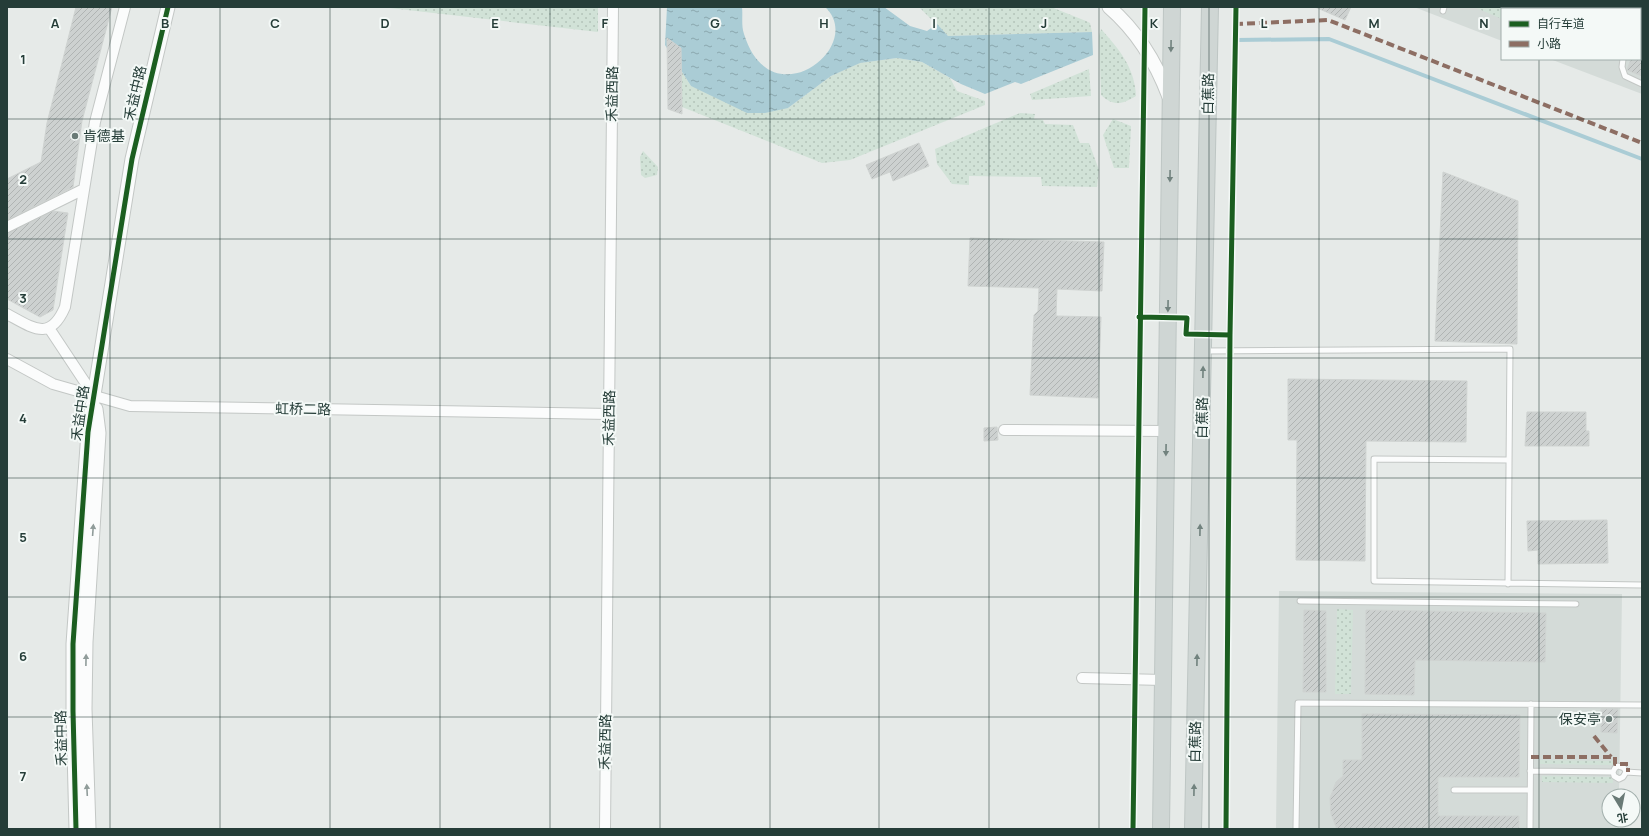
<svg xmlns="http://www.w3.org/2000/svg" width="1649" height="836" viewBox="0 0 1649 836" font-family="Manrope,'Noto Sans SC',sans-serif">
  <defs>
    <pattern id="grass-dots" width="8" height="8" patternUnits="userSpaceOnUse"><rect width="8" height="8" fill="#d1e2d7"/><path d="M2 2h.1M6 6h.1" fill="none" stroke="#b3c3b9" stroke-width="1.8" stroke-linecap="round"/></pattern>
    <pattern id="water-ripples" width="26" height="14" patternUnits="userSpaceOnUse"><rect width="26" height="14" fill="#aaccd5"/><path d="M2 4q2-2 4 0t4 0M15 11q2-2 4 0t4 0" fill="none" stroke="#8aa7ae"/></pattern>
    <pattern id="building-hatch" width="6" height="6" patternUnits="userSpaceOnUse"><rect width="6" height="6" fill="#cdd1d0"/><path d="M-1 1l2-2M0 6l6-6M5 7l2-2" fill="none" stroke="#b0b4b3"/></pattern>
  </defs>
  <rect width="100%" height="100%" fill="#e6eae8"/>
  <path fill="#d4dbd8" d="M 1414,7 L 1642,7 L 1642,94 L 1550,59 L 1640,59 L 1640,9 L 1502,9 L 1502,41 Z
    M 1279,591 L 1622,594 L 1619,796 L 1609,796 L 1609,820 L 1619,820 L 1619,829 L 1276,829 Z"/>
  <path fill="url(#grass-dots)" d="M 381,7 L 598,7 L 598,32 Z
    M 919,7 L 1051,7 L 1086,21 L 1090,23 L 1092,32 L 948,36 Z
    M 1474,7 L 1555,7 L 1554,9 L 1502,9 L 1502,19 Z
    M 1101,29 C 1119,49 1135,68 1136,96 C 1123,104 1114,107 1101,95 L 1099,36 Z
    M 897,58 L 922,62 L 950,78 L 957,91 L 985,101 L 985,105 L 850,160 L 822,163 L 682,107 L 682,72 L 691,86 L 788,108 L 831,76 L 859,63 Z
    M 1089,69 L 1091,96 L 1032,100 L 1030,94 Z
    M 1020,113 L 1035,114 L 1034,119 L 1043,120 L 1045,124 L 1073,125 L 1080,143 L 1089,143 L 1099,170 L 1097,187 L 1042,186 L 1041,177 L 969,176 L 969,185 L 952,184 L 937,164 L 935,149 Z
    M 1113,119 L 1131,126 L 1129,168 L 1114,168 L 1103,135 Z
    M 643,151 L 658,167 L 657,175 L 645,178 L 641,175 L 640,157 Z
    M 1337,609 L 1353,610 L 1351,694 L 1335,694 Z
    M 1540,760 L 1613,761 L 1613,765 L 1540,764 Z
    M 1542,776 L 1613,777 L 1613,783 L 1542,782 Z"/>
  <path fill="url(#water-ripples)" d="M 667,7 L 742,7 C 743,15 741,26 744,34 C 771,121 867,46 825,7 L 884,7 L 910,26 L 927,31 L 937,24 L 948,36 L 1092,32 L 1093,55 L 1021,84 L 1015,82 L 985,94 L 961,84 L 922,62 L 897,58 L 860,63 L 831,76 L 788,108 L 765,113 L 747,113 L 691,86 L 665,45 Z"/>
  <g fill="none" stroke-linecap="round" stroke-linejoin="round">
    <path stroke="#aaccd5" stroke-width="4" d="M 1237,40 L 1329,39 L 1642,159"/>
  </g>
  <path fill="url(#building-hatch)" stroke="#cfd3d1" d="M 76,7 L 112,7 L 82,121 L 73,187 L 7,220 L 7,179 L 41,162 L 47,123 Z
    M 1315,7 L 1351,7 L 1345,20 Z
    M 667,38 L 681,48 L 682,114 L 668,109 Z
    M 1631,59 L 1642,59 L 1642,76 L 1627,70 Z
    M 919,143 L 929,166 L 893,181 L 890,172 L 872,179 L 866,165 Z
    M 1443,172 L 1518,201 L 1517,344 L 1435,341 Z
    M 53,211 L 68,213 L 53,310 L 40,317 L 7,299 L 7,233 Z
    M 970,238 L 1104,242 L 1102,291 L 1057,289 L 1056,316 L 1101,317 L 1098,398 L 1030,395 L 1034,315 L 1038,311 L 1039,288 L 968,286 Z
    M 1288,379 L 1467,381 L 1466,442 L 1366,441 L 1365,561 L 1296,560 L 1297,440 L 1288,440 Z
    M 1527,412 L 1586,412 L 1586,431 L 1589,431 L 1589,446 L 1525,446 Z
    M 997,427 L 998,440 L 984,441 L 984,428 Z
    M 1607,520 L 1608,563 L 1538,564 L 1538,550 L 1528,551 L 1527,521 Z
    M 1304,610 L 1326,611 L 1326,692 L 1303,692 Z
    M 1366,610 L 1546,613 L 1545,662 L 1415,660 L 1414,695 L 1365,694 Z
    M 1601,709 L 1618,709 L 1617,733 L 1601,732 Z
    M 1362,714 L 1520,715 L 1519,777 L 1438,777 L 1438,816 L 1519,816 L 1519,829 L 1337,829 L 1331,814 L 1330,798 L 1336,782 L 1343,776 L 1343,760 L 1362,760 Z"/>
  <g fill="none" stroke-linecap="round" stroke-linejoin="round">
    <defs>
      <path id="service" d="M 1443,11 L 1444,7
        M 1640,14 L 1642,9
        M 1623,59 L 1622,67 L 1625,76 L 1642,84
        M 1205,351 L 1510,349 L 1508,584
        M 1509,460 L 1374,459 L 1374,581 L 1642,585
        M 1300,601 L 1576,604
        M 1530,771 L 1613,772
        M 1613,772 L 1614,776 L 1619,779 L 1623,777 L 1626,772
        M 1613,772 L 1615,768 L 1618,766 L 1624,768 L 1626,772
        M 1626,772 L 1642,773
        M 1454,790 L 1530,790
        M 1296,829 L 1298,703 L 1642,705
        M 1530,829 L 1531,704"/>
      <path id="minor" d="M 7,227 L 84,189
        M 7,314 C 33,328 50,342 65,307 L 95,122 L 125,7
        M 49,328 L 94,396
        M 7,359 L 53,384 L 130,406 L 609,414
        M 1004,430 L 1166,431
        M 1082,678 L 1163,680
        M 605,829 L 613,7"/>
      <path id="tertiary" d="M 1109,7 C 1138,32 1156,62 1169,97
        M 76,829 L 73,711 L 73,644 L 88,432 L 132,159 L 168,7
        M 89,829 L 85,709 L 86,642 L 99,433 L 96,409"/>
      <path id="primary" d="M 1161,829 L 1172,7
        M 1193,829 L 1210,7"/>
    </defs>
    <use href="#service" stroke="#c3c7c5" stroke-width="7"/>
    <use href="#minor" stroke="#c3c7c5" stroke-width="12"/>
    <use href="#tertiary" stroke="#c3c7c5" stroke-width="15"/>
    <use href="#primary" stroke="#bec6c4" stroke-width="18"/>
    <use href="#service" stroke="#fbfcfc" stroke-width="5"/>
    <use href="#minor" stroke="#fbfcfc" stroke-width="10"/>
    <use href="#tertiary" stroke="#fbfcfc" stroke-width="13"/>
    <use href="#primary" stroke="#cfd6d4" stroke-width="16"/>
    <path stroke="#8d6e63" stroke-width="4" stroke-dasharray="8 4" stroke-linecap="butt" d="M 1235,24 L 1328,20 L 1642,143
      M 1594,736 L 1611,757
      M 1531,757 L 1615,757 L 1615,764 L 1628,764 L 1628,772"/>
    <defs>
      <path id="cycleway" d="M 1139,317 L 1187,318 L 1186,334 L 1230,335
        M 76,829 L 73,711 L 73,644 L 88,432 L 132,159 L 168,7
        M 1133,829 L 1145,7
        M 1226,829 L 1230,335 L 1236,7"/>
    </defs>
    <use href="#cycleway" stroke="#f4f9f7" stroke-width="8"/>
    <use href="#cycleway" stroke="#1b5e20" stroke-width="5"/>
  </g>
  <defs><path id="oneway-solid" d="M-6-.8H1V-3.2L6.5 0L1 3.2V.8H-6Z"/></defs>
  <g fill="#71827e">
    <use href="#oneway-solid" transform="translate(1171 46) rotate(91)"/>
    <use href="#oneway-solid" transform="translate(1170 176) rotate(91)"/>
    <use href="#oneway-solid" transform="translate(1168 306) rotate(91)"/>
    <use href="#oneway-solid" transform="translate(1203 372) rotate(-89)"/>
    <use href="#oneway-solid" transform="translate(1166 450) rotate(91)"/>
    <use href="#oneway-solid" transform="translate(1200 530) rotate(-89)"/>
    <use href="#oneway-solid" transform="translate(1197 660) rotate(-89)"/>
    <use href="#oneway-solid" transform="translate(1194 790) rotate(-89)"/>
  </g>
  <g fill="#909c9a">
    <use href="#oneway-solid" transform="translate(93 530) rotate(-86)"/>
    <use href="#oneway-solid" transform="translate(86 660) rotate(-89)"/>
    <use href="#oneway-solid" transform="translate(87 790) rotate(-93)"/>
  </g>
  <path fill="none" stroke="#253d38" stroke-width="1" stroke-opacity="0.55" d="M 110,7 L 110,829M 220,7 L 220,829M 330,7 L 330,829M 440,7 L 440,829M 550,7 L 550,829M 660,7 L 660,829M 770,7 L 770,829M 879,7 L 879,829M 989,7 L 989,829M 1099,7 L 1099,829M 1209,7 L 1209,829M 1319,7 L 1319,829M 1429,7 L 1429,829M 1539,7 L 1539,9M 1539,59 L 1539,829M 7,119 L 1642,119M 7,239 L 1642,239M 7,358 L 1642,358M 7,478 L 1642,478M 7,597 L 1642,597M 7,717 L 1642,717"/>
  <g fill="#697a76" stroke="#f4f9f7" stroke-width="1.5">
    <circle cx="75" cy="136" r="4"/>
    <circle cx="1609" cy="719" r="4"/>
  </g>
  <g text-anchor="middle" stroke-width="4" stroke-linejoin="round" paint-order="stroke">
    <g font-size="14" fill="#253d38" stroke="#f4f9f7">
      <text transform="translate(135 93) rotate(-77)" y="5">禾益中路</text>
      <text transform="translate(612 94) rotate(-89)" y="5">禾益西路</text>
      <text transform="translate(1208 94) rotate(-89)" y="5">白蕉路</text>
      <text transform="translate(303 409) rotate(1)" y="5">虹桥二路</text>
      <text transform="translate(80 413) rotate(-82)" y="5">禾益中路</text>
      <text transform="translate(609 418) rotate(-89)" y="5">禾益西路</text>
      <text transform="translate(1202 418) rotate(-89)" y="5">白蕉路</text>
      <text transform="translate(61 738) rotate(-91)" y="5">禾益中路</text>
      <text transform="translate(605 742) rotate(-89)" y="5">禾益西路</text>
      <text transform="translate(1195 742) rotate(-89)" y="5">白蕉路</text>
    </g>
    <g font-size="14" fill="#253d38" stroke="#f4f9f7" text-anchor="start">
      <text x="83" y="141">肯德基</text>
      <text x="1601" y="724" text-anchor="end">保安亭</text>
    </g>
  </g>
  <g font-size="13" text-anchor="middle" font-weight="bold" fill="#253d38" stroke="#f4f9f7" stroke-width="4" stroke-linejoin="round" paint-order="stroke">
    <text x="55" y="28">A</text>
    <text x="165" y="28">B</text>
    <text x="275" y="28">C</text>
    <text x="385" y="28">D</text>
    <text x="495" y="28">E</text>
    <text x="605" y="28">F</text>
    <text x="715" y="28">G</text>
    <text x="824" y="28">H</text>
    <text x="934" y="28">I</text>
    <text x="1044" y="28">J</text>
    <text x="1154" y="28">K</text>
    <text x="1264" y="28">L</text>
    <text x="1374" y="28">M</text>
    <text x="1484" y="28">N</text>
    <text x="23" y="64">1</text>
    <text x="23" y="184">2</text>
    <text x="23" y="303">3</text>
    <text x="23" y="423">4</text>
    <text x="23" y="542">5</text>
    <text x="23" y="661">6</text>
    <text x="23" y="781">7</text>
  </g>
  <rect width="1649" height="836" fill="none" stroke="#253d38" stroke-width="16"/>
  <rect x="1501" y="8" width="140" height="52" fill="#f4f9f7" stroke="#a1aeab"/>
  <rect x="1509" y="21" width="20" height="6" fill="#1b5e20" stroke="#a1aeab"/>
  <text x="1537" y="28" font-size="12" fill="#253d38">自行车道</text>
  <rect x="1509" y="41" width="20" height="6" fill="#8d6e63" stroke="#a1aeab"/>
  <text x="1537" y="48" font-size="12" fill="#253d38">小路</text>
  <g transform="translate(1621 808) rotate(170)"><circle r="19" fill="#f4f9f7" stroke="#a1aeab"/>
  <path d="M0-3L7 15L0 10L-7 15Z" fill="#697a76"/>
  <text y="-6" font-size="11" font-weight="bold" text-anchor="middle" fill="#253d38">北</text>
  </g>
</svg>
